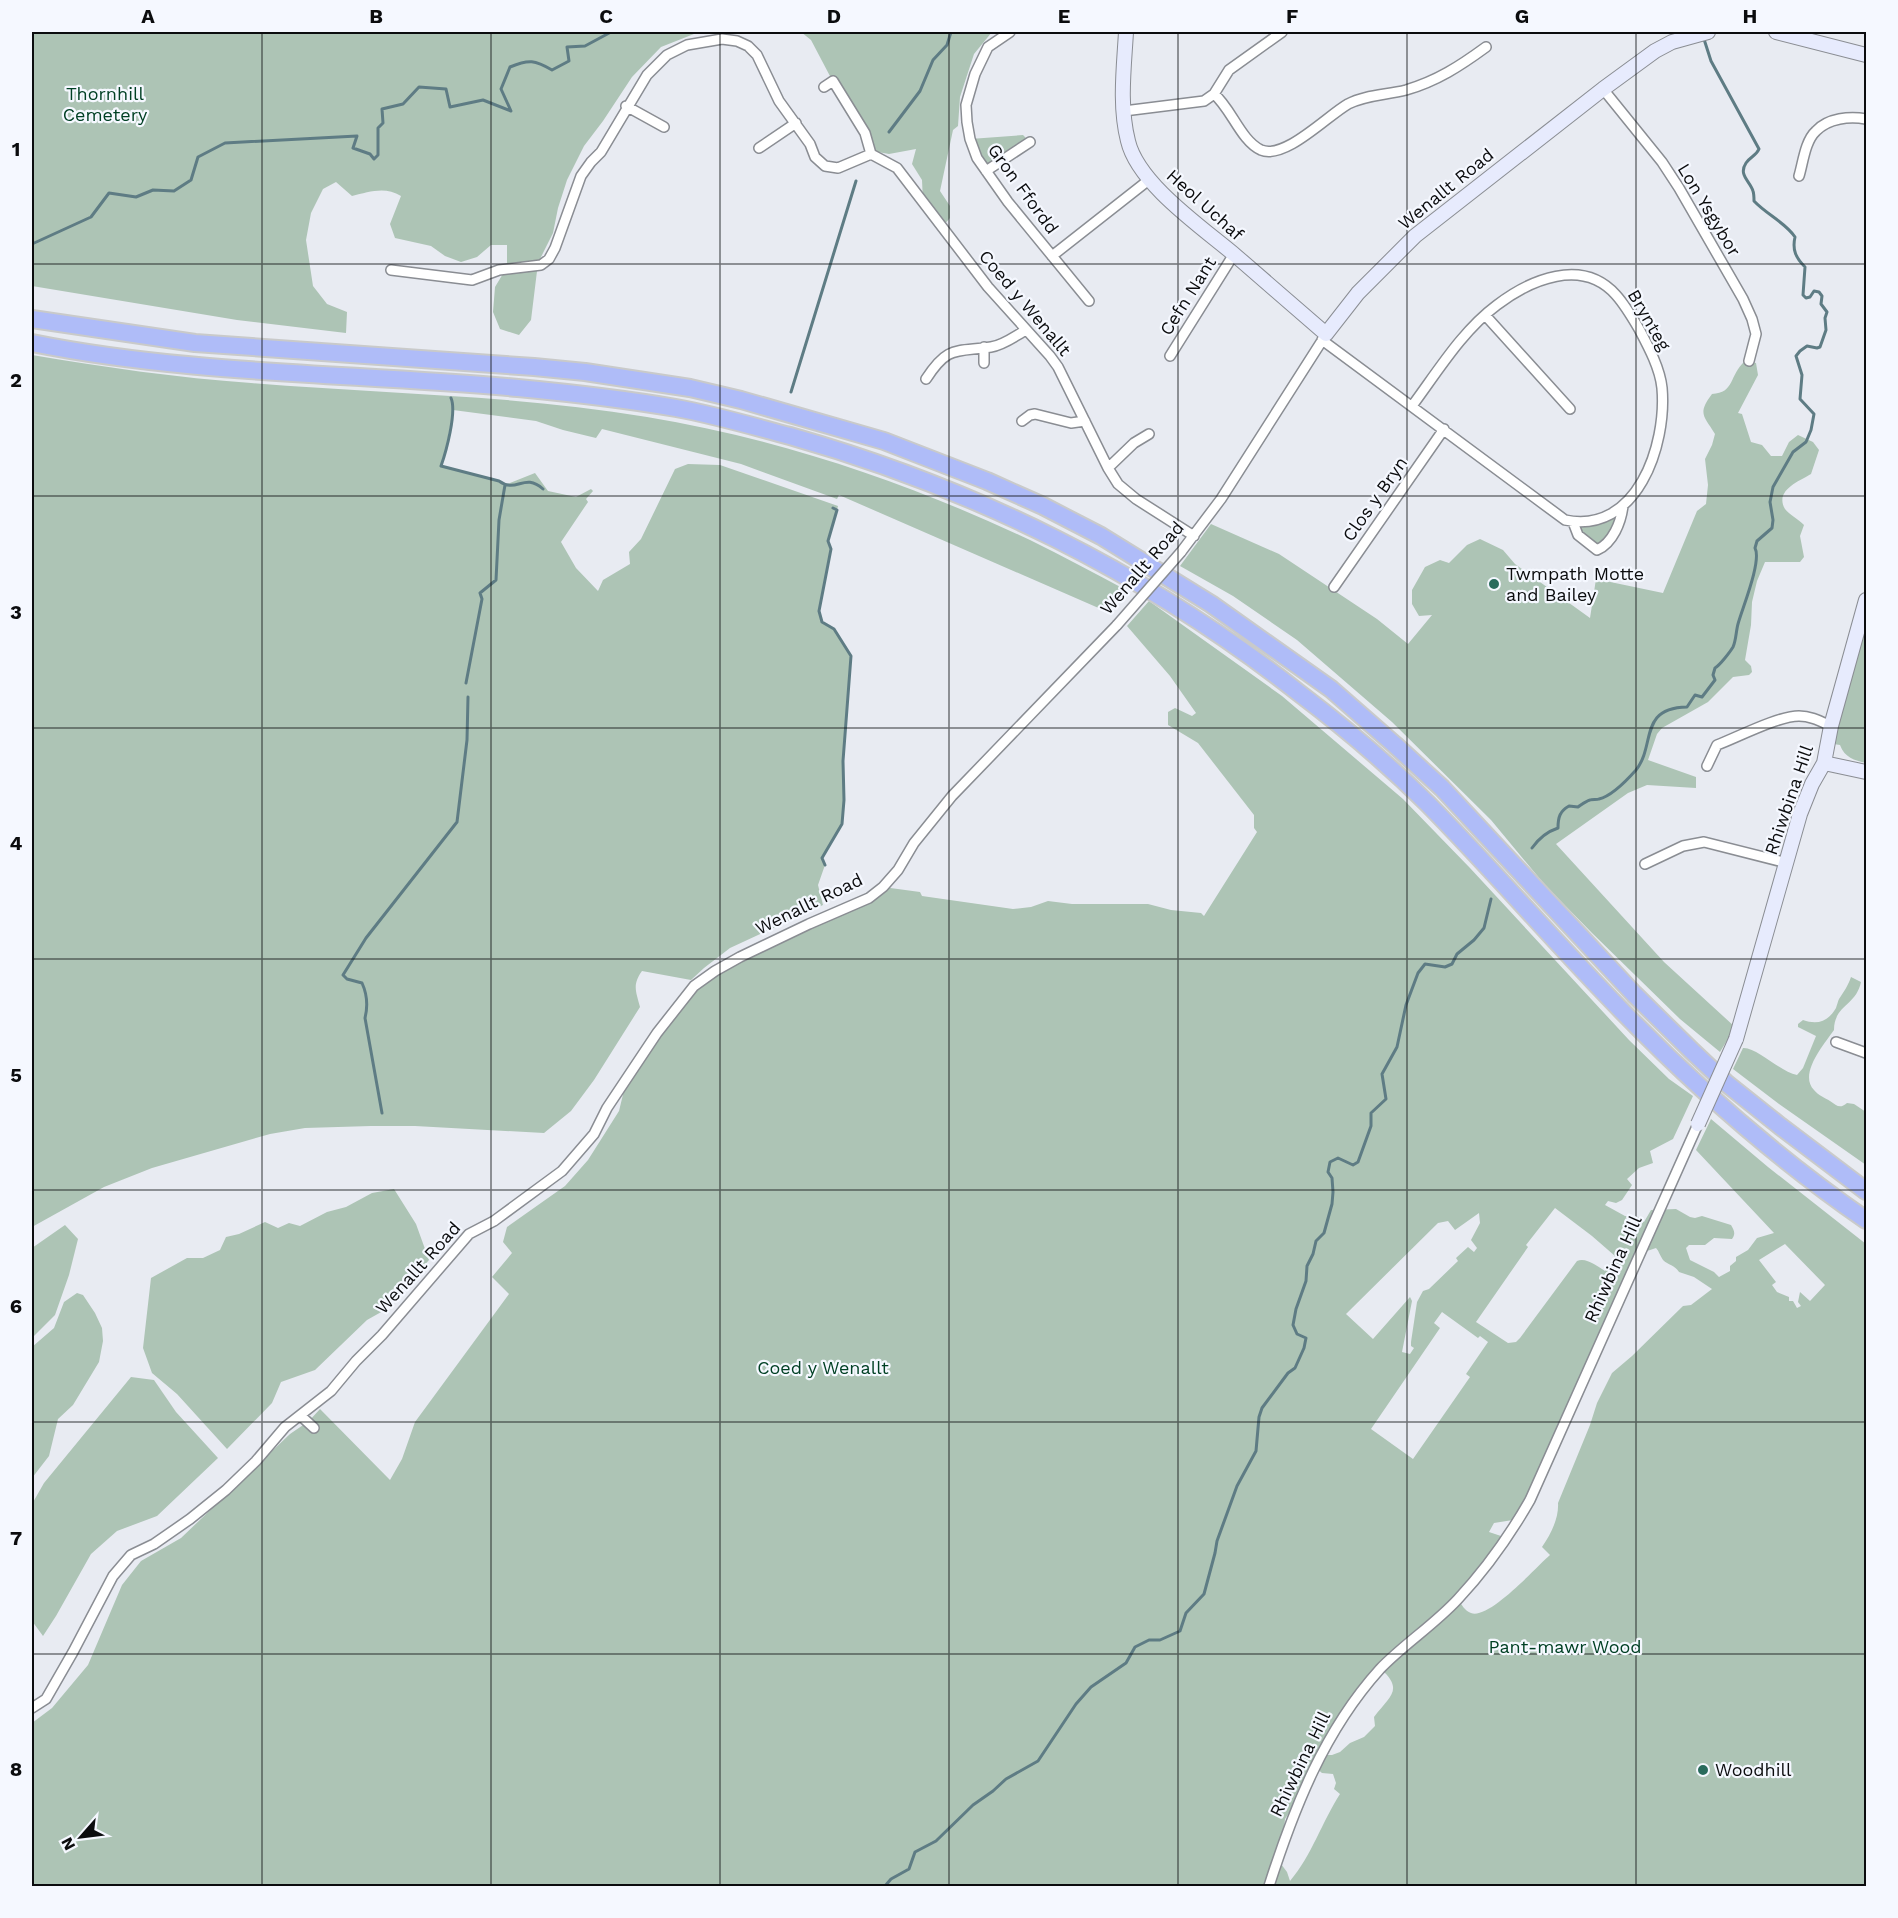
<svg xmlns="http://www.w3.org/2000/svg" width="1898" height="1918" viewBox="0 0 1898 1918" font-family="'Work Sans',sans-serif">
  <rect width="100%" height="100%" fill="#e8ebf2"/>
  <path fill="#adc4b5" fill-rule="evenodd" d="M 32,32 L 699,32 L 661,47 L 632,77 L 603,121 L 584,146 L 567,180 L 558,208 L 553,233 L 538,263 L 531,320 L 519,335 L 500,329 L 493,312 L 495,287 L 507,267 L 507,245 L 491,245 L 477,257 L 461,262 L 445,256 L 431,246 L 395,238 L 390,224 L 401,196 C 385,186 369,192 352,196 L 336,182 L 323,189 L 311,213 L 306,240 L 313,286 L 327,304 L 347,312 L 346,333 L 237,320 L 32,286 Z
    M 801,32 L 992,32 L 974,54 L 960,97 L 958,126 L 953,130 L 940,191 L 950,206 L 950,218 L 942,227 L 923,202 L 922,180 L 912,164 L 916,149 L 889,154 L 878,152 L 871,154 L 811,40 Z
    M 1023,135 L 1030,142 L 986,171 L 970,139 Z
    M 32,355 C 104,367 178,378 251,383 C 384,394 516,395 647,417 C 780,439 909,483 1030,540 C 1063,556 1094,573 1126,590 L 1110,613 L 839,495 L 837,499 L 741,464 L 602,429 L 596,438 L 563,430 L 536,421 L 453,410 L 445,454 L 441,466 L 499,481 L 505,485 L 535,473 L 548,491 L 576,497 L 591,489 L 593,491 L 586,499 L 588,502 L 561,542 L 576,568 L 598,591 L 603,580 L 630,564 L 629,552 L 641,539 L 675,469 L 688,464 L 720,465 L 838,506 L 828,541 L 831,549 L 819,611 L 822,622 L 834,629 L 851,656 L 843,761 L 844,800 L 842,824 L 822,858 L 825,865 L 818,885 L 823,905 L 730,948 L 704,968 L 691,980 L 642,971 C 632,985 636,991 640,1007 L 594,1080 L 571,1111 L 544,1133 L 415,1126 L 371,1126 L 305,1128 L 270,1134 L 152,1168 L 104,1187 L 32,1227 Z
    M 1745,361 L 1756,363 L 1758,375 L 1738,413 L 1742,414 L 1751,442 L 1762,445 L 1771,456 L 1782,456 L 1789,442 L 1798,435 L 1813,442 L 1819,450 L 1811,474 C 1800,481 1774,490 1785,509 C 1789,514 1799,520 1804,525 L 1800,536 L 1804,557 L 1800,562 L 1765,562 L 1757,581 L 1752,602 L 1751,625 L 1745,660 L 1751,666 L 1752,672 L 1749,675 L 1733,677 L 1708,702 L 1662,728 L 1657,734 L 1648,760 L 1696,777 L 1696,788 L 1647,785 L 1628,793 L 1556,844 L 1664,962 L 1735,1027 L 1720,1052 L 1680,1019 L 1592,933 L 1545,885 L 1491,820 L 1392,722 L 1297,640 L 1233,596 L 1180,566 L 1211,524 L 1279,554 L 1377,619 L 1408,644 L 1432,615 L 1419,616 L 1412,604 L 1412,590 L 1425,567 L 1440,560 L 1449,563 L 1467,545 L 1480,539 L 1503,550 L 1515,564 L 1590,618 L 1596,579 L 1663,593 L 1697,511 L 1706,504 L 1708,485 L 1705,459 L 1712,445 L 1715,434 C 1704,416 1697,414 1712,394 C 1735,393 1729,375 1745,361 Z
    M 1623,506 L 1621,520 L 1597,550 L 1573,522 L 1583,523 Z
    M 1149,601 L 1282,696 L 1403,799 L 1470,868 L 1629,1040 L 1669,1079 L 1693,1096 L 1673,1139 L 1650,1151 L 1653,1163 L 1639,1168 L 1627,1179 L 1632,1185 L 1622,1200 L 1616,1203 L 1608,1201 L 1605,1205 L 1625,1216 L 1640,1217 L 1644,1222 L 1651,1210 L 1676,1209 L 1690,1217 L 1695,1218 L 1702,1216 L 1731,1225 C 1734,1230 1736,1234 1732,1239 L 1714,1238 L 1705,1245 L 1689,1245 L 1686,1248 L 1690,1260 L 1714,1272 L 1719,1277 L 1730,1271 L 1730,1266 L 1736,1261 L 1736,1257 L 1748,1250 L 1757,1238 L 1774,1233 L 1696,1150 L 1711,1119 L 1768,1167 L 1866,1244 L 1866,1886 L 32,1886 L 32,1723 L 52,1708 L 88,1665 L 122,1585 L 141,1561 L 181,1538 L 290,1434 L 309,1421 L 320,1409 L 390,1480 L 402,1459 L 415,1422 L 509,1294 L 492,1277 L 512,1253 L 503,1242 L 507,1227 L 565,1186 L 588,1160 L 619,1111 L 627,1078 L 694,986 L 883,887 L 920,892 L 922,896 L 1013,909 L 1031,907 L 1048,901 L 1072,904 L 1148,904 L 1171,910 L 1201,913 L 1204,916 L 1257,832 L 1254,828 L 1254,815 L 1198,743 L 1168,725 L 1168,712 L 1175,708 L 1192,716 L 1196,713 L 1170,676 L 1127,626 ZM 1555,1208 L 1592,1236 L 1615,1256 L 1605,1271 C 1597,1266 1586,1257 1577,1261 L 1520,1338 L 1516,1342 L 1508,1343 L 1476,1322 L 1528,1247 L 1526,1245 ZM 1479,1213 L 1480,1223 L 1471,1240 L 1477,1248 L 1474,1252 L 1468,1247 L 1456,1258 L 1458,1261 L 1429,1289 L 1423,1291 L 1417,1302 L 1411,1342 L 1411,1346 L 1414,1348 L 1410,1354 L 1402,1352 L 1412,1301 L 1410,1297 L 1373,1339 L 1346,1314 L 1438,1223 L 1448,1221 L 1455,1230 ZM 1785,1244 L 1825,1285 L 1810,1301 L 1800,1292 L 1798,1302 L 1801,1306 L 1797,1308 L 1793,1301 L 1789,1301 L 1789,1297 L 1777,1292 L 1772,1285 L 1776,1282 L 1759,1260 ZM 1656,1248 C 1659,1251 1660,1256 1663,1260 C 1668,1265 1675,1265 1679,1272 L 1694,1277 L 1712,1289 L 1691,1305 L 1683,1306 L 1632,1356 L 1612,1373 L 1597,1403 L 1590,1425 L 1558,1503 C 1559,1518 1551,1534 1542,1547 L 1550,1555 C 1536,1567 1489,1620 1471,1613 C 1465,1611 1461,1604 1458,1599 L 1507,1538 L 1489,1532 L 1494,1523 L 1519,1519 L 1641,1251 L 1647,1251 ZM 1442,1312 L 1478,1338 L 1480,1336 L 1488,1342 L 1466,1374 L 1470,1377 L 1413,1459 L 1371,1429 L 1440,1328 L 1434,1323 ZM 1381,1669 C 1404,1690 1390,1696 1374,1717 L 1375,1726 L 1364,1737 L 1350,1743 L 1340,1752 L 1332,1755 L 1322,1755 ZM 1321,1756 L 1315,1767 L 1322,1773 L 1333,1774 L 1336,1783 L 1334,1789 L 1340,1794 C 1322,1822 1312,1855 1290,1881 L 1287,1872 L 1281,1864 L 1285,1819 L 1305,1788 L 1303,1782 L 1314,1757 Z
    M 1866,601 L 1866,763 C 1854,760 1845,758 1840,745 L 1827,743 Z
    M 1851,977 L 1861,982 C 1856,1006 1834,1005 1834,1030 C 1825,1043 1798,1074 1814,1090 C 1818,1095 1825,1098 1830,1101 C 1837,1106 1840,1109 1847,1103 L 1854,1104 L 1866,1112 L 1866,1165 L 1779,1104 L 1733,1069 L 1743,1048 C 1757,1047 1780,1072 1797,1075 L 1803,1068 L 1816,1036 L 1798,1027 L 1798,1024 L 1803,1020 C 1817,1025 1828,1022 1836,1008 C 1837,1005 1838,1001 1839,999 C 1844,991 1848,986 1851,977 Z
    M 394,1189 L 416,1224 L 429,1260 L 383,1311 L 367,1320 L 315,1370 L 281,1382 L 272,1403 L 227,1449 L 177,1394 L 152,1373 L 143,1348 L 151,1278 L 187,1258 L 203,1258 L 220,1250 L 226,1237 L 239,1234 L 265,1222 L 278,1228 L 289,1223 L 300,1226 L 327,1212 L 346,1207 L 372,1193 Z
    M 65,1225 L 78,1239 L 69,1275 L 55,1315 L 32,1338 L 32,1248 Z
    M 77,1293 L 83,1295 L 95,1313 L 102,1328 L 103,1341 L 99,1362 L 73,1405 L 58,1419 L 49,1456 L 32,1478 L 32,1347 L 54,1328 L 64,1302 Z
    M 131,1377 L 154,1380 L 176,1412 L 218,1458 L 157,1516 L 117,1531 L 91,1554 L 56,1616 L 43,1636 L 32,1621 L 32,1504 L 44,1483 Z"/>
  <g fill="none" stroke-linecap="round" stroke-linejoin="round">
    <path stroke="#5e7c84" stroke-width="3" d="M 889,132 L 920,91 L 933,60 L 947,45 L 951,32
      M 32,244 L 91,217 L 109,193 L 136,197 L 153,190 L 174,191 L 191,180 L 198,157 L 225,143 L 357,136 L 353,148 L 370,154 L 374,159 L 378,155 L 378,128 L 383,123 L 382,109 L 403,104 L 419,87 L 446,89 L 450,107 L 483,100 L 511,111 L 501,89 L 510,67 C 529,59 535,60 552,70 L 569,61 L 567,47 L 585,46 L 611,32
      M 791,392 L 856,181
      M 451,398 C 457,412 446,452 441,466 L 499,481 C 517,494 524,472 543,489
      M 466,683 L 482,599 L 480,593 L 496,580 L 499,520 L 505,485
      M 1532,848 C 1539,838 1546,832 1558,828 C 1558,817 1560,811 1569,806 L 1578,807 C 1581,805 1586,801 1590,800 C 1592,799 1597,800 1599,799 C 1612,796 1628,779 1636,770 C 1656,745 1638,708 1687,707 L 1695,695 L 1702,697 L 1715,680 L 1713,675 L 1715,668 C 1720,665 1730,652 1733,647 C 1736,641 1736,631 1738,624 C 1742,609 1762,561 1755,548 L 1757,541 L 1772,528 L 1773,520 L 1770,502 L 1773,487 L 1793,452 L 1806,442 L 1811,430 L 1814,414 L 1800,399 L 1802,375 L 1796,356 L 1800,351 L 1807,346 L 1817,348 L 1820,347 L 1826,330 L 1825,318 L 1827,312 L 1821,304 L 1822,296 L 1819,292 L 1814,291 L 1810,297 L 1806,298 L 1803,295 L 1805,267 C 1796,258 1792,250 1795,237 C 1786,223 1766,214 1754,201 C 1754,197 1754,194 1753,191 C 1750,181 1738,175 1746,163 C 1750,157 1756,156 1759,149 L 1711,61 L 1703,36
      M 825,865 L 822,858 L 842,824 L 844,800 L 843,761 L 851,656 L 834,629 L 822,622 L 819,611 L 831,549 L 828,541 L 837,510 L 833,508
      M 382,1113 L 365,1018 C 368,1006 367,994 362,983 L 347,979 L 343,975 L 366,938 L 457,822 L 467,740 L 468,697
      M 885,1886 L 891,1879 L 909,1869 L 915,1852 L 936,1841 L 973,1805 L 993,1791 L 1006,1779 L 1038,1761 L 1076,1704 L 1091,1687 L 1126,1663 L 1135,1647 L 1149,1640 L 1160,1640 L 1180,1631 L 1186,1613 L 1204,1594 L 1215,1553 L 1217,1541 L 1237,1486 L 1256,1451 L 1259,1417 L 1262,1408 L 1288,1373 L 1295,1368 L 1304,1348 L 1306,1338 L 1297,1334 L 1293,1325 L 1296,1309 L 1306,1281 L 1307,1266 L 1313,1254 L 1316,1241 L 1324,1233 L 1332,1204 L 1333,1192 L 1332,1178 L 1328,1172 L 1330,1162 L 1338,1158 L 1353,1165 L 1358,1162 L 1371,1126 L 1371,1113 L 1386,1099 L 1382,1074 L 1397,1047 L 1406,1005 L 1418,973 L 1425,964 L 1445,967 L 1452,964 L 1457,954 L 1474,940 L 1484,928 L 1491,899"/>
    <defs>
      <path id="street" d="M 1010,32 L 988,47 L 975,74 L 966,105 L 967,122 L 970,139 L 977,158 L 1008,202 L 1089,301
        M 824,87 L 833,81 L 865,133 L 871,154
        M 1603,89 L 1662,162 L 1679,188 L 1743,299 L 1752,319 L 1756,334 L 1749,361
        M 1214,94 C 1231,108 1241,141 1261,150 C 1285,160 1327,116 1348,104 C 1365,95 1386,95 1406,90 C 1437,81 1460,66 1486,47
        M 626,106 L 664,127
        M 1124,111 L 1204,101 L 1214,94 L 1229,70 L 1282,32
        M 759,148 L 796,123
        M 986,171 L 1030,142
        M 1799,176 C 1803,163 1805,141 1816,131 C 1828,118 1850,116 1866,119
        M 1052,256 L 1150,179
        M 391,270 L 472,280 L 499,270 L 541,265 L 549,259 L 555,248 L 581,176 L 591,162 L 601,152 L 647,75 L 667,55 L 687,45 L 722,39 L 737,41 L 748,46 L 757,55 L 779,101 L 810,144 L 815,157 L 825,166 L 838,168 L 871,154 L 897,168 L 988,287 L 1050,356 L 1058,367 L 1108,468 L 1118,484 L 1136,499 L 1194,536
        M 1485,315 L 1570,409
        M 1322,340 L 1565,520 C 1637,535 1667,445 1662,388 C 1660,368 1648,346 1639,329 C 1632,317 1625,305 1616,295 C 1582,257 1530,280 1497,305 C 1462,331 1438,371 1412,406
        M 984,347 L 984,363
        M 1170,356 L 1234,254
        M 926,379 C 948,345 956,352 991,347 C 1004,345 1015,336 1026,330
        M 1022,421 L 1030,415 L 1035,414 L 1071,423 L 1085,421
        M 1108,468 L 1134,443 L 1149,434
        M 1573,522 L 1578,535 L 1597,550 C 1613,543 1621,522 1623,506
        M 1181,552 L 1221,499 L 1325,336
        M 1334,587 L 1444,429
        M 1707,766 L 1717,745 C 1738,737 1778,716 1799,716 C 1811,716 1820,721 1831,726
        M 1645,864 L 1683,846 L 1704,842 L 1787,863
        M 1836,1042 L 1866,1053
        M 301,1416 L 314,1428
        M 32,1708 L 46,1699 L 73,1652 L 113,1576 L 131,1555 L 154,1544 L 190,1519 L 226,1490 L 256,1461 L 285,1427 L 331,1391 L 356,1361 L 382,1335 L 469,1234 L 494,1221 L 562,1171 L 594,1134 L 607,1108 L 657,1033 L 694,986 L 715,971 L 740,957 L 809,924 L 869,898 L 883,887 L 898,870 L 914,843 L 952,796 L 1117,625
        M 1269,1886 C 1294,1808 1324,1731 1380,1669 C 1404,1644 1434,1625 1458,1599 C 1486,1569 1510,1535 1530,1500 L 1698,1124"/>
      <path id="secondary" d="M 1126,32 C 1124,67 1119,106 1128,141 C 1138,184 1203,228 1236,256 C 1266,282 1296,308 1326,334 L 1358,293 L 1415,236 L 1603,89 L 1655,51 L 1672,42 L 1708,32
        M 1776,32 L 1866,55
        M 1824,763 L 1866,772
        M 1736,1039 L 1800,814 L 1812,784 L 1824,763 L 1831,726 L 1866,600"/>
      <path id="highway" d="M 32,319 L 195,343 L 534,367 L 585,372 L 690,388 L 741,400 L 884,441 L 987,481 L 1043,506 L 1101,536 L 1211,604 L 1331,689 L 1395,745 L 1442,788 L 1634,994 L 1692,1051 L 1726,1083 L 1780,1126 L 1866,1191
        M 32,343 C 191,375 356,373 518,388 C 571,393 624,399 676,408 C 715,415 752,426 790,436 C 974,488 1148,574 1299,693 C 1344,727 1388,764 1428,804 C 1495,872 1557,945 1624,1013 C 1698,1089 1779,1160 1866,1220"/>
    </defs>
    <use href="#street" stroke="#8a8d93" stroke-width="12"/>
    <use href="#secondary" stroke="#8a8d93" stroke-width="16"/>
    <use href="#highway" stroke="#c9caca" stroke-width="20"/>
    <use href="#street" stroke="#fff" stroke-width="9"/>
    <use href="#secondary" stroke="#e7ebfd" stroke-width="14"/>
    <use href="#highway" stroke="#afbcf8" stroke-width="16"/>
    <defs>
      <path id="street-bridge" d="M 1117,625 L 1181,552"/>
      <path id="secondary-bridge" d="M 1698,1124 L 1736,1039"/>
    </defs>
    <use href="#street-bridge" stroke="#8a8d93" stroke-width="12" stroke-linecap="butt"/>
    <use href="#secondary-bridge" stroke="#8a8d93" stroke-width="16" stroke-linecap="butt"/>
    <use href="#street-bridge" stroke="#fff" stroke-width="9"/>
    <use href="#secondary-bridge" stroke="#e7ebfd" stroke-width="14"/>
  </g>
  <path fill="none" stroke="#0b0c0e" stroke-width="1.5" stroke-opacity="0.55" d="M 262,32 L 262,1886M 491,32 L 491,1886M 720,32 L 720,1886M 949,32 L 949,1886M 1178,32 L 1178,1886M 1407,32 L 1407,1886M 1636,32 L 1636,1886M 32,264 L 1866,264M 32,496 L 1866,496M 32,728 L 1866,728M 32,959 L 1866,959M 32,1190 L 1866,1190M 32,1422 L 1866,1422M 32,1654 L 1866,1654"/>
  <g fill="#296b5c" stroke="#f5f8ff" stroke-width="2">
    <circle cx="1494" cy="584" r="6"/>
    <circle cx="1703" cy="1770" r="6"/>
  </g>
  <g text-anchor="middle" stroke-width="4.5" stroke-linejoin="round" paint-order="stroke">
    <g font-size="18" fill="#004024" stroke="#f5f8ff">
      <text x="105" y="100">Thornhill<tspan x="105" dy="21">Cemetery</tspan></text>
      <text x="823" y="1374">Coed y Wenallt</text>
      <text x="1565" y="1653">Pant-mawr Wood</text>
    </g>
    <g font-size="18" fill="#0b0c0e" stroke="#f5f8ff">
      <text transform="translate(1023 189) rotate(54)" y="6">Gron Ffordd</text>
      <text transform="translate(1446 189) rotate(-39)" y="6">Wenallt Road</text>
      <text transform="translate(1205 205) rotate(42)" y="6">Heol Uchaf</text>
      <text transform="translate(1709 210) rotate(59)" y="6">Lon Ysgybor</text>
      <text transform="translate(1188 296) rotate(-58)" y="6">Cefn Nant</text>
      <text transform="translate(1025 303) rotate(50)" y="6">Coed y Wenallt</text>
      <text transform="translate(1649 320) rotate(60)" y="6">Brynteg</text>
      <text transform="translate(1375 499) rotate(-55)" y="6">Clos y Bryn</text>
      <text transform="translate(1142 568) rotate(-49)" y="6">Wenallt Road</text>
      <text transform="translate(1789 800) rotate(-71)" y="6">Rhiwbina Hill</text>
      <text transform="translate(809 904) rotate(-26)" y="6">Wenallt Road</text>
      <text transform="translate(418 1268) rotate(-48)" y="6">Wenallt Road</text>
      <text transform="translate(1613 1269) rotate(-66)" y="6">Rhiwbina Hill</text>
      <text transform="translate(1300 1764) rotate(-64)" y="6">Rhiwbina Hill</text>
    </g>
    <g font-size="18" fill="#0b0c0e" stroke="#f5f8ff" text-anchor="start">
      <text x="1506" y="580">Twmpath Motte<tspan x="1506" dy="21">and Bailey</tspan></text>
      <text x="1715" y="1776">Woodhill</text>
    </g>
  </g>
  <rect width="1898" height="1918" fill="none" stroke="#f5f8ff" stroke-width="66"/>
  <g transform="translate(81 1837) rotate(242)" stroke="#f5f8ff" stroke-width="4.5" paint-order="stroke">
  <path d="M0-4.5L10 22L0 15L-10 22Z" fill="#0b0c0e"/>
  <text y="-9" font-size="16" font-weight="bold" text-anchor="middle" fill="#0b0c0e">N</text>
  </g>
  <rect x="33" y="33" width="1832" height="1852" fill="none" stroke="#0b0c0e" stroke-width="2"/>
  <g font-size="20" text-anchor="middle" font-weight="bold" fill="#0b0c0e">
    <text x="148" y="23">A</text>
    <text x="376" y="23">B</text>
    <text x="606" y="23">C</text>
    <text x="834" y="23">D</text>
    <text x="1064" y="23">E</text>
    <text x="1292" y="23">F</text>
    <text x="1522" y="23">G</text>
    <text x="1750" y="23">H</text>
    <text x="16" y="156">1</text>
    <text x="16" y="387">2</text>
    <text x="16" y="619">3</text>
    <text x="16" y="850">4</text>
    <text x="16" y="1082">5</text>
    <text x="16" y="1313">6</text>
    <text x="16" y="1545">7</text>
    <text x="16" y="1776">8</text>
  </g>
</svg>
